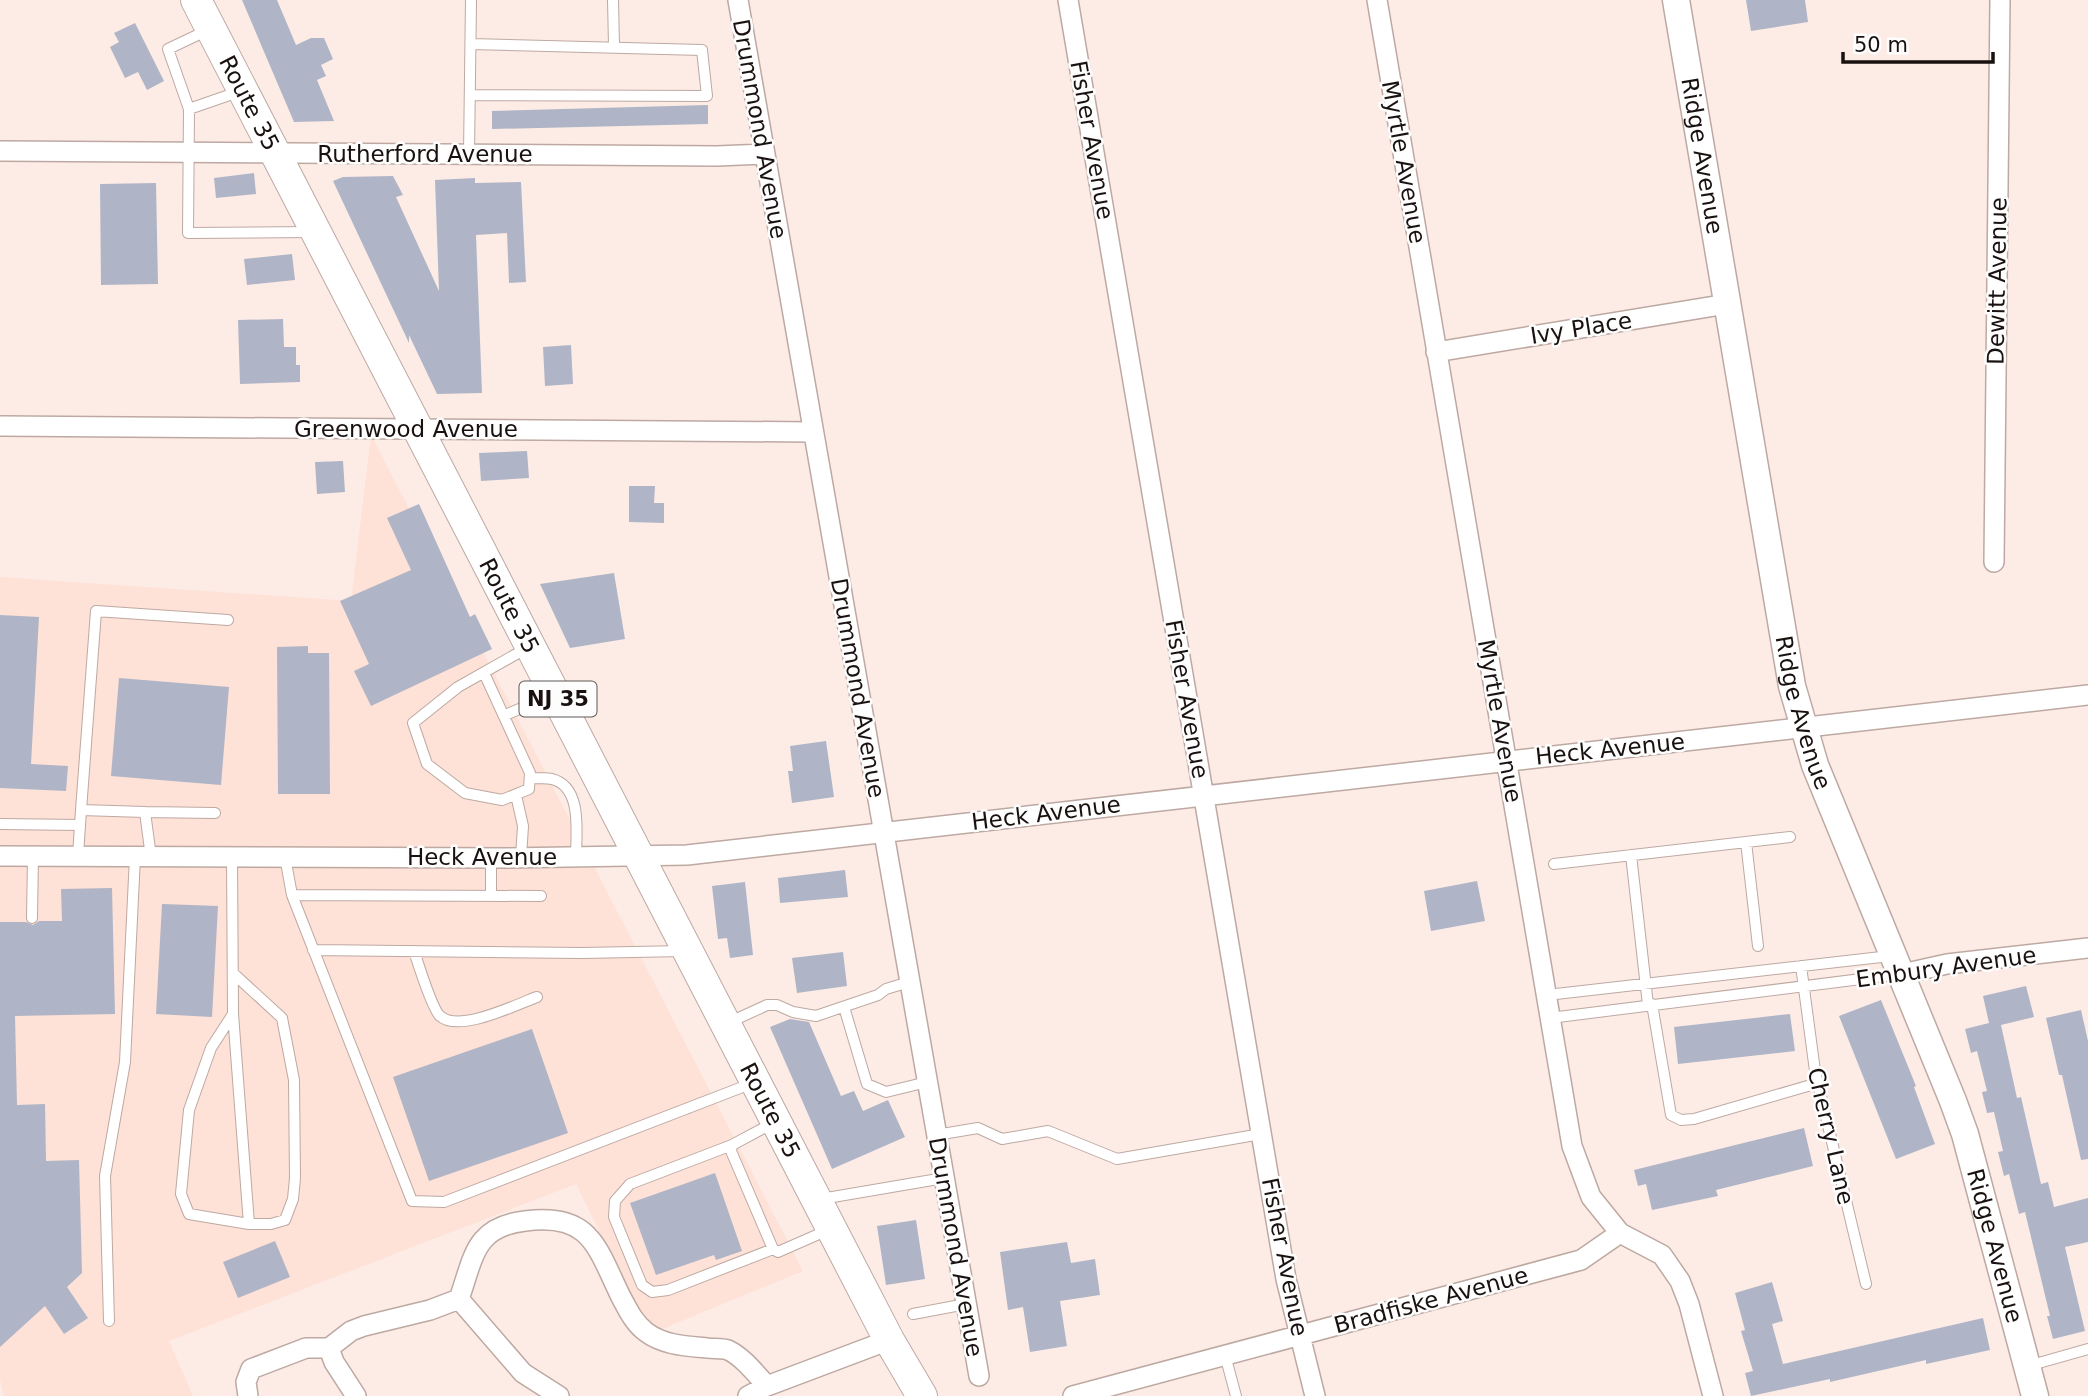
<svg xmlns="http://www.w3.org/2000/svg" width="2088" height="1396" viewBox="0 0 2088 1396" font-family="'DejaVu Sans',sans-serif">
  <rect width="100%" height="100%" fill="#fdece6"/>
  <path fill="#fee1d7" d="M 371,435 L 803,1271 L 650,1334 L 576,1184 L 169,1341 L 193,1396 L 4,1396 L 0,1380 L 0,577 L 351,601 Z"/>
  <path fill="#afb5c6" d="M 242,0 L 277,0 L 296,45 L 311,38 L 324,38 L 333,59 L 321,65 L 326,76 L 317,80 L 334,121 L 294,122 Z
    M 1746,0 L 1805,0 L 1808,22 L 1751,31 Z
    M 135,23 L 164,81 L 147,90 L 138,72 L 125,78 L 110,47 L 119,42 L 114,33 Z
    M 708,105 L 708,124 L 492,129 L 492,111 Z
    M 254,173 L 256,194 L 216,198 L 214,178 Z
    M 393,176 L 403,195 L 396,197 L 439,291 L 435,180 L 475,178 L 475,183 L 521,182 L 526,282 L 509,283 L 507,233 L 476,235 L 482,393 L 437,394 L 409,335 L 409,343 L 333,181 L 343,177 Z
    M 156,183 L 158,284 L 101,285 L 100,184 Z
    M 292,254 L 295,280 L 247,285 L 244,259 Z
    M 283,319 L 284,347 L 296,347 L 296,365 L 300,365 L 300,382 L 240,384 L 238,320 Z
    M 571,345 L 573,384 L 545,386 L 543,347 Z
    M 527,451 L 529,478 L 481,481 L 479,453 Z
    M 343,461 L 345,492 L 317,494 L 315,462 Z
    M 629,486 L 655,486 L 654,503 L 664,503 L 664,523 L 629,522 Z
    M 419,504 L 470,617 L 475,614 L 492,649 L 371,706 L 354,671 L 369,664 L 340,601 L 411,570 L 387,518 Z
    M 614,573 L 625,639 L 570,648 L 540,584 Z
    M 0,615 L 39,617 L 31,764 L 68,766 L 66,791 L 0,788 Z
    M 308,646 L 308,653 L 329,653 L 330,794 L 278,794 L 277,647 Z
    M 119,678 L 229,687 L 221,785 L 111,776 Z
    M 826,741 L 834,797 L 792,803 L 788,771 L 793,771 L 790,746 Z
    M 845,870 L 848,897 L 780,903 L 778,878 Z
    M 1477,881 L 1485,921 L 1431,931 L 1424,891 Z
    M 745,882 L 753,955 L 730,958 L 727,938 L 718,939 L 712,886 Z
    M 112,888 L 115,1014 L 15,1016 L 17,1105 L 45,1104 L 46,1161 L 79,1160 L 82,1273 L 67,1287 L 88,1318 L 64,1334 L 45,1306 L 0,1347 L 0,922 L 26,922 L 33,925 L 39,921 L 62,921 L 61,889 Z
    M 162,904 L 218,906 L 212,1017 L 156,1014 Z
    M 843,952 L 847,986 L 797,993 L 792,958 Z
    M 2026,986 L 2034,1017 L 2001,1025 L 2017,1098 L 2021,1097 L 2041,1184 L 2048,1182 L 2054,1207 L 2088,1198 L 2088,1242 L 2065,1247 L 2085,1331 L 2053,1339 L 2047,1316 L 2050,1316 L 2025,1212 L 2019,1214 L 2009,1174 L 2004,1176 L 1998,1152 L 2003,1151 L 1994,1112 L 1987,1113 L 1982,1092 L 1987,1091 L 1977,1051 L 1971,1053 L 1965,1029 L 1989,1023 L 1983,996 Z
    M 1881,1000 L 1916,1086 L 1914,1087 L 1935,1144 L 1896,1159 L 1839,1016 Z
    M 2081,1010 L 2088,1041 L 2088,1159 L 2081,1160 L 2062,1075 L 2059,1075 L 2046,1018 Z
    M 1790,1014 L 1795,1051 L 1678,1064 L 1674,1027 Z
    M 790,1019 L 809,1022 L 841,1096 L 854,1091 L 863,1111 L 888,1100 L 905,1137 L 832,1169 L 770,1027 Z
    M 532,1029 L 568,1133 L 429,1181 L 393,1077 Z
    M 1804,1128 L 1813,1166 L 1716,1190 L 1718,1196 L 1652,1210 L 1646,1184 L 1638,1186 L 1634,1170 Z
    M 715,1173 L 742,1251 L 716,1260 L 714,1255 L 656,1275 L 630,1203 Z
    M 916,1220 L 925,1279 L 886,1285 L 877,1226 Z
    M 275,1241 L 290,1277 L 238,1298 L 223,1262 Z
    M 1067,1242 L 1071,1263 L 1095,1259 L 1100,1295 L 1060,1301 L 1067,1346 L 1030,1352 L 1023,1307 L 1008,1310 L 1000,1252 Z
    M 1772,1282 L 1783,1321 L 1772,1324 L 1783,1364 L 1983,1318 L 1990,1350 L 1926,1364 L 1926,1360 L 1830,1382 L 1830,1379 L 1751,1396 L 1745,1373 L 1753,1371 L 1741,1331 L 1745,1330 L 1735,1293 Z"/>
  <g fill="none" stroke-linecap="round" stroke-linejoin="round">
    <defs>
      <path id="lane" d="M 613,0 L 614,46
        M 208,30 L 168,49 L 189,109 L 188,233 L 312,232
        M 471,95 L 707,96 L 702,50 L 471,44
        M 189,109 L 238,92
        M 469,154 L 471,0
        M 484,673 L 530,773 L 529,789 L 502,800 L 465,793 L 427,764 L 413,723 L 458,687 L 527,648
        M 505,715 L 553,695
        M 530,778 C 537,778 545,778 552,779 C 583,787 576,833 576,857
        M 516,795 L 523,826 L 521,857
        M 81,810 L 96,611 L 228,620
        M 145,812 L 215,813
        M 0,824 L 80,825 L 81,810 L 145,812 L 151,857
        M 1746,842 L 1758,946
        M 1631,855 L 1648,1005
        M 78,856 L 80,825
        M 232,857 L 233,1014 L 249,1224 L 189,1214 L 181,1194 L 189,1110 L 211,1048 L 233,1014
        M 285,857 L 292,895 L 412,1201 L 444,1202 L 753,1083
        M 491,858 L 491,896
        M 1554,864 L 1790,837
        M 292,895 L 541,896
        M 32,918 L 33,856
        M 313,950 L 582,953 L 684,951
        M 414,951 C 418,963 432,1009 440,1016 C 459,1033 515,1005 537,997
        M 1801,966 L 1815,1071 L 1866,1284
        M 234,974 L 282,1018 L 294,1080 L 295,1178 L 293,1199 L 285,1220 L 271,1224 L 249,1224
        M 1547,995 L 1890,956
        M 1652,1004 L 1671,1115 L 1681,1120 L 1694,1119 L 1818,1083
        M 844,1007 L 867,1084 L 886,1092 L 927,1082
        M 1550,1018 L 1901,974
        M 730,1022 L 767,1005 L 777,1005 L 793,1012 L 816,1016 L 878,995 L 886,989 L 909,982
        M 773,1123 L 732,1145 L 731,1151 L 773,1249 L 778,1252 L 828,1230
        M 936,1135 L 978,1128 L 1002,1139 L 1048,1131 L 1117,1159 L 1261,1134
        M 732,1145 L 630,1184 L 615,1201 L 614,1217 L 642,1285 L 652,1292 L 668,1290 L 773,1249
        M 821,1199 L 944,1178
        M 913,1314 L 966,1304
        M 109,1321 L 105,1176 L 125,1062 L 135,857
        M 1225,1355 L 1236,1396
        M 2028,1366 L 2088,1349"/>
      <path id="street" d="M 738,0 L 979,1376
        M 1068,0 L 1286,1279 L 1315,1396
        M 1377,0 L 1572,1146 L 1591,1197 L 1620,1233 L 1662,1255 L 1680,1281 L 1689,1304 L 1713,1396
        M 0,151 L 717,156 L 765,154
        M 1436,352 L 1727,304
        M 0,426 L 813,432
        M 1994,562 L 2000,0
        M 0,856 L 507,858 L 687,855 L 2088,695
        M 1902,974 L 1947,964 L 2088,948
        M 459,1299 C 474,1257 474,1227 525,1221 C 591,1212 597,1248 621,1297 C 628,1310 634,1323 646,1332 C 663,1345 685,1346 707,1348 C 713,1349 722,1348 728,1350 C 743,1357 756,1374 767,1386
        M 329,1348 L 334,1362 L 356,1396
        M 248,1396 L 246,1382 L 251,1369 L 306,1348 L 329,1348 L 351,1331 L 364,1326 L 430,1310 L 459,1299 L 523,1373 L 559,1396
        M 748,1396 L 767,1386 L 889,1340
        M 1073,1396 L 1581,1260 L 1620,1233"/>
      <g id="secondary">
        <path id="s1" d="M 1676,0 L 1792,686 L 1815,765 L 1953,1101 L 1965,1134 L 2035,1396"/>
      </g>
      <g id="primary">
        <path id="s2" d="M 196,0 L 889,1340 L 922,1396"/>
      </g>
    </defs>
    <use href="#lane" stroke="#bda9a2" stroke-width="12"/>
    <use href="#street" stroke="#bda9a2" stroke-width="22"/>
    <use href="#secondary" stroke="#bda9a2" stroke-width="29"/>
    <use href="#primary" stroke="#bda9a2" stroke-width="32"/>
    <use href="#lane" stroke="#fff" stroke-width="10"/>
    <use href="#street" stroke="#fff" stroke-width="19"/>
    <use href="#secondary" stroke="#fff" stroke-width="26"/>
    <use href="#primary" stroke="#fff" stroke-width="30"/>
  </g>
  <g text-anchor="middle" stroke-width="5" stroke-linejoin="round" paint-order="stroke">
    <rect fill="#fdfdfd" stroke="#5d5856" stroke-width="2" x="519.5" y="681.5" width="77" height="35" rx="5"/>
    <g font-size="21" font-weight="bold" fill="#18110f">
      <text x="558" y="706">NJ 35</text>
    </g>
    <g font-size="23" fill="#18110f" stroke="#fdfdfd">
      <text dy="8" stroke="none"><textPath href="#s2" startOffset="116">Route 35</textPath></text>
      <text transform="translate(760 129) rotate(80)" y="8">Drummond Avenue</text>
      <text transform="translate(1092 140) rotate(80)" y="8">Fisher Avenue</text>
      <text x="425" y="162">Rutherford Avenue</text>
      <text dy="8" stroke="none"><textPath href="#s1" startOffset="158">Ridge Avenue</textPath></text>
      <text transform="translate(1404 162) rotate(80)" y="8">Myrtle Avenue</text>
      <text transform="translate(1997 281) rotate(-89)" y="8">Dewitt Avenue</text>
      <text transform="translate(1581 328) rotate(-9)" y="8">Ivy Place</text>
      <text x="406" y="437">Greenwood Avenue</text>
      <text dy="8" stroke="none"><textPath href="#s2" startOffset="682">Route 35</textPath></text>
      <text transform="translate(858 688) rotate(80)" y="8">Drummond Avenue</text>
      <text transform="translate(1187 699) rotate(80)" y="8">Fisher Avenue</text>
      <text dy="8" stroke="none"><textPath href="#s1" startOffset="724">Ridge Avenue</textPath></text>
      <text transform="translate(1500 721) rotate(80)" y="8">Myrtle Avenue</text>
      <text transform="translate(1610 749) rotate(-6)" y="8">Heck Avenue</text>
      <text transform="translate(1046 813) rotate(-7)" y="8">Heck Avenue</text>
      <text x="482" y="865">Heck Avenue</text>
      <text transform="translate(1946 967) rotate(-8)" y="8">Embury Avenue</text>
      <text dy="8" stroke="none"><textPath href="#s2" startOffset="1250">Route 35</textPath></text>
      <text transform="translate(1831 1136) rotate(77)" y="8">Cherry Lane</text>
      <text dy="8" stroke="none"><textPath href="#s1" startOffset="1292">Ridge Avenue</textPath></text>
      <text transform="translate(956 1247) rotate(80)" y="8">Drummond Avenue</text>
      <text transform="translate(1285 1257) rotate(79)" y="8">Fisher Avenue</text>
      <text transform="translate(1431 1300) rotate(-15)" y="8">Bradfiske Avenue</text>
    </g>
  </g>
  <path d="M1843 52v10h150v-10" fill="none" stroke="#18110f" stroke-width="3.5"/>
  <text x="1854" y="52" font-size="21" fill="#18110f" stroke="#fdfdfd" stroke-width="5" paint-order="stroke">50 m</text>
</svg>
